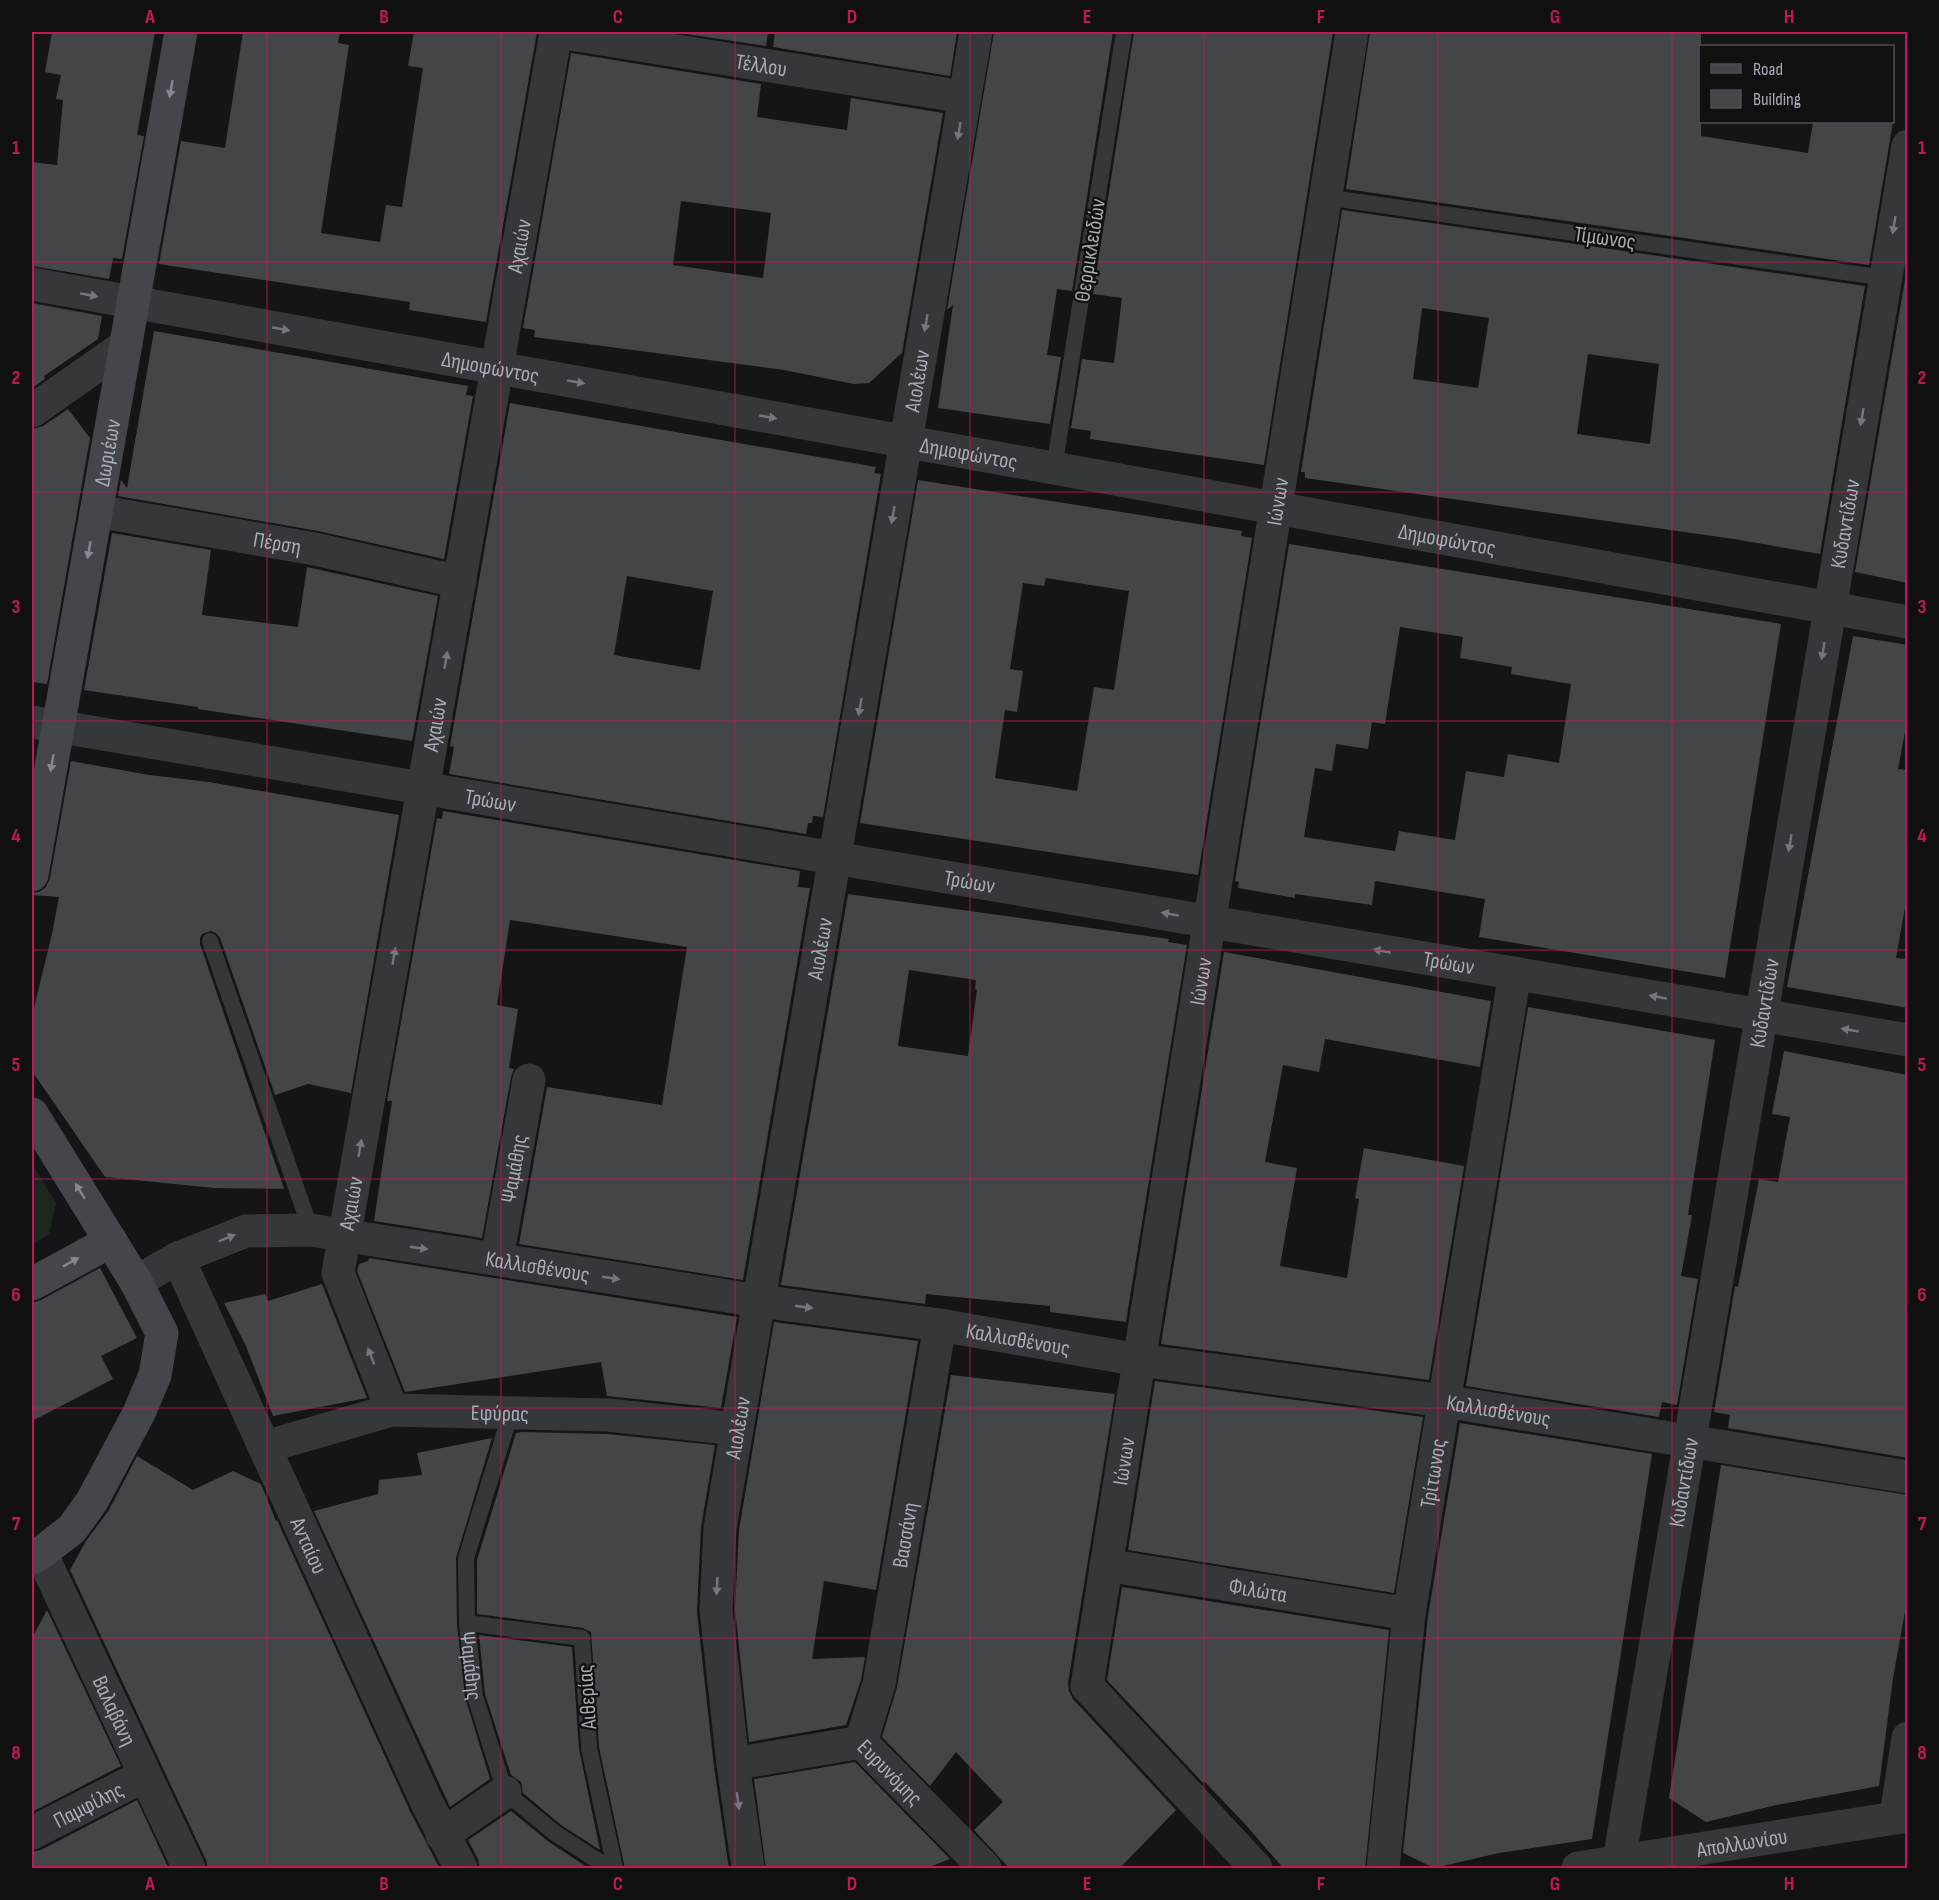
<svg xmlns="http://www.w3.org/2000/svg" width="1939" height="1900" viewBox="0 0 1939 1900" font-family="'Sofia Sans Condensed',sans-serif">
  <rect width="100%" height="100%" fill="#151517"/>
  <path fill="#1f2620" d="M 32,1164 L 56,1203 L 49,1234 L 32,1245 Z"/>
  <path fill="#444549" fill-rule="evenodd" d="M 52,32 L 155,32 L 137,135 L 144,136 L 122,259 L 113,258 L 109,279 L 32,266 L 32,162 L 57,165 L 63,100 L 56,99 L 61,75 L 45,72 Z
    M 243,32 L 340,32 L 338,43 L 349,45 L 321,233 L 380,242 L 386,205 L 402,207 L 423,68 L 408,66 L 414,32 L 537,32 L 486,322 L 409,310 L 410,302 L 159,264 L 181,141 L 225,148 Z
    M 673,32 L 768,32 L 766,46 Z
    M 775,32 L 957,32 L 950,76 L 773,47 Z
    M 994,32 L 1113,32 L 1072,291 L 1057,289 L 1047,355 L 1061,357 L 1050,424 L 938,408 L 953,305 L 947,310 Z
    M 1134,32 L 1333,32 L 1264,465 L 1090,439 L 1091,431 L 1071,428 L 1082,359 L 1114,363 L 1122,298 L 1093,294 Z
    M 1370,32 L 1701,32 L 1701,136 L 1808,153 L 1813,122 L 1893,122 L 1869,265 L 1346,189 Z
    M 571,53 L 761,84 L 757,117 L 847,130 L 851,98 L 943,113 L 902,353 L 869,383 L 854,384 L 784,370 L 534,337 L 535,330 L 523,328 ZM 681,201 L 771,213 L 763,278 L 673,265 Z
    M 1342,210 L 1865,286 L 1820,554 L 1734,539 L 1305,478 L 1305,472 L 1301,472 ZM 1422,308 L 1489,318 L 1478,388 L 1413,379 ZM 1588,354 L 1659,364 L 1650,444 L 1577,434 Z
    M 1908,262 L 1908,583 L 1855,572 Z
    M 32,303 L 102,316 L 98,339 L 44,376 L 45,379 L 32,388 Z
    M 154,331 L 468,386 L 466,395 L 473,396 L 444,559 L 318,531 L 118,496 L 121,480 L 127,488 Z
    M 510,403 L 876,467 L 874,473 L 881,474 L 823,817 L 813,816 L 812,823 L 808,823 L 806,834 L 449,774 L 454,747 L 450,746 ZM 627,576 L 713,591 L 700,670 L 614,655 Z
    M 68,409 L 90,438 L 47,684 L 32,682 L 32,429 L 43,426 Z
    M 918,480 L 1242,531 L 1241,536 L 1252,538 L 1198,875 L 860,823 ZM 1046,578 L 1129,591 L 1114,690 L 1094,687 L 1077,791 L 995,778 L 1005,710 L 1017,712 L 1023,671 L 1010,669 L 1023,583 L 1044,586 Z
    M 112,533 L 211,550 L 202,615 L 298,627 L 307,567 L 438,596 L 412,741 L 198,709 L 198,707 L 84,690 Z
    M 1289,544 L 1781,624 L 1725,978 L 1479,937 L 1485,899 L 1375,881 L 1372,905 L 1295,894 L 1295,898 L 1238,888 L 1239,882 L 1235,881 ZM 1400,627 L 1463,637 L 1460,658 L 1512,667 L 1511,674 L 1571,684 L 1559,763 L 1508,754 L 1504,777 L 1466,771 L 1455,840 L 1399,831 L 1395,851 L 1304,837 L 1315,768 L 1332,771 L 1336,744 L 1368,749 L 1372,722 L 1385,724 Z
    M 1853,636 L 1908,645 L 1908,716 L 1898,769 L 1908,770 L 1908,891 L 1896,958 L 1908,959 L 1908,1008 L 1787,987 Z
    M 71,761 L 149,775 L 209,782 L 399,815 L 351,1093 L 308,1084 L 275,1095 L 220,938 L 216,933 L 211,931 L 202,934 L 200,938 L 200,944 L 284,1189 L 214,1188 L 105,1177 L 32,1071 L 32,1016 L 52,934 L 59,897 L 32,895 L 32,893 L 39,892 L 46,887 L 50,878 Z
    M 443,811 L 800,871 L 798,887 L 810,888 L 743,1280 L 519,1244 L 547,1087 L 662,1105 L 687,947 L 510,920 L 497,1005 L 518,1009 L 509,1068 L 514,1069 L 511,1077 L 482,1238 L 374,1221 L 392,1101 L 387,1101 L 437,818 L 442,819 Z
    M 848,894 L 1169,939 L 1168,942 L 1187,945 L 1126,1322 L 1050,1312 L 1050,1306 L 926,1294 L 925,1304 L 781,1285 ZM 909,970 L 976,980 L 975,989 L 977,990 L 968,1056 L 898,1046 Z
    M 1224,952 L 1491,1001 L 1480,1067 L 1325,1039 L 1319,1072 L 1283,1065 L 1265,1162 L 1297,1168 L 1280,1266 L 1347,1278 L 1359,1199 L 1355,1198 L 1364,1148 L 1464,1166 L 1429,1380 L 1161,1344 Z
    M 1528,1007 L 1715,1040 L 1688,1215 L 1692,1215 L 1681,1276 L 1698,1279 L 1677,1405 L 1662,1402 L 1659,1417 L 1466,1386 Z
    M 1784,1051 L 1908,1075 L 1908,1458 L 1728,1428 L 1730,1415 L 1714,1412 L 1735,1286 L 1738,1287 L 1759,1179 L 1778,1182 L 1790,1117 L 1772,1114 Z
    M 369,1258 L 737,1317 L 721,1408 L 607,1396 L 601,1362 L 405,1392 L 357,1271 L 359,1264 L 368,1261 Z
    M 100,1268 L 137,1338 L 101,1356 L 113,1379 L 32,1421 L 32,1303 L 41,1300 Z
    M 322,1284 L 367,1398 L 273,1416 L 246,1346 L 224,1303 L 265,1294 L 268,1301 Z
    M 774,1322 L 918,1341 L 876,1590 L 824,1581 L 812,1659 L 865,1657 L 861,1680 L 846,1725 L 749,1742 L 735,1609 L 739,1530 Z
    M 951,1375 L 1115,1394 L 1068,1683 L 1069,1691 L 1073,1699 L 1176,1810 L 1119,1869 L 1010,1869 L 974,1830 L 1003,1802 L 956,1752 L 930,1786 L 882,1737 L 897,1687 Z
    M 1155,1381 L 1423,1417 L 1394,1593 L 1128,1550 Z
    M 1460,1423 L 1652,1454 L 1592,1839 L 1499,1853 L 1434,1868 L 1403,1853 L 1428,1616 Z
    M 522,1432 L 607,1434 L 715,1445 L 701,1527 L 697,1612 L 714,1767 L 729,1869 L 625,1869 L 599,1747 L 591,1632 L 583,1628 L 477,1614 L 477,1560 L 516,1433 Z
    M 492,1438 L 456,1558 L 457,1624 L 465,1697 L 490,1779 L 450,1807 L 314,1511 L 378,1494 L 379,1480 L 422,1475 L 417,1453 Z
    M 137,1456 L 193,1490 L 233,1471 L 261,1484 L 276,1521 L 277,1520 L 410,1811 L 440,1869 L 208,1869 L 206,1860 L 70,1570 L 86,1541 L 109,1510 Z
    M 1721,1465 L 1908,1495 L 1908,1595 L 1893,1678 L 1879,1786 L 1776,1805 L 1706,1822 L 1669,1798 Z
    M 1122,1587 L 1389,1630 L 1365,1869 L 1284,1869 L 1245,1824 L 1204,1781 L 1203,1783 L 1107,1680 Z
    M 47,1610 L 121,1766 L 32,1812 L 32,1638 Z
    M 479,1635 L 572,1647 L 579,1749 L 600,1850 L 561,1825 L 523,1793 L 521,1782 L 511,1775 L 485,1694 Z
    M 855,1762 L 950,1859 L 924,1869 L 766,1869 L 754,1779 Z
    M 137,1800 L 169,1869 L 32,1869 L 32,1852 L 41,1850 Z
    M 511,1811 L 549,1842 L 590,1869 L 480,1869 L 478,1859 L 468,1840 Z"/>
  <g fill="none" stroke-linecap="round" stroke-linejoin="round">
    <g stroke="#36373b" stroke-width="16">
      <path d="M 1325,197 L 1885,278"/>
      <path d="M 1054,468 L 1124,32"/>
      <path d="M 210,941 L 311,1230"/>
      <path id="s1" d="M 511,1412 L 466,1558 L 467,1623 L 475,1696 L 505,1792 L 555,1833 L 609,1868"/>
      <path d="M 467,1623 L 582,1638 L 589,1748 L 615,1868"/>
    </g>
    <g stroke="#36373b" stroke-width="33">
      <path id="s2" d="M 558,32 L 964,97"/>
      <path id="s3" d="M 32,284 L 1908,622"/>
      <path d="M 32,411 L 126,345"/>
      <path id="s4" d="M 96,511 L 315,549 L 460,582"/>
      <path id="s5" d="M 32,722 L 1908,1040"/>
      <path id="s6" d="M 178,1258 L 427,1803 L 461,1868"/>
      <path id="s7" d="M 497,1259 L 529,1080"/>
      <path id="s8" d="M 136,1282 L 178,1258 L 246,1231 L 311,1230 L 759,1301 L 940,1325 L 1139,1360 L 1444,1401 L 1908,1477"/>
      <path id="s9" d="M 392,1410 L 338,1273 L 556,32"/>
      <path id="s10" d="M 265,1447 L 392,1410 L 608,1415 L 737,1429"/>
      <path id="s11" d="M 41,1553 L 189,1868"/>
      <path id="s12" d="M 1106,1565 L 1409,1614"/>
      <path id="s13" d="M 861,1742 L 879,1684 L 940,1325"/>
      <path id="s14" d="M 733,1764 L 861,1742 L 985,1868"/>
      <path d="M 1896,1816 L 1908,1738"/>
      <path id="s15" d="M 32,1833 L 145,1775"/>
      <path d="M 442,1835 L 505,1792"/>
      <path id="s16" d="M 1619,1861 L 1908,146"/>
      <path id="s17" d="M 748,1868 L 733,1764 L 716,1610 L 720,1528 L 976,32"/>
      <path id="s18" d="M 1256,1868 L 1087,1686 L 1352,32"/>
      <path id="s19" d="M 1383,1868 L 1409,1614 L 1515,973"/>
      <path id="s20" d="M 1578,1868 L 1908,1816"/>
    </g>
    <g stroke="#44464b" stroke-width="33">
      <path id="s21" d="M 32,875 L 181,32"/>
      <path d="M 32,1114 L 136,1282 L 162,1333 L 155,1375 L 139,1413 L 92,1501 L 72,1529 L 41,1553 L 32,1558"/>
      <path d="M 32,1284 L 111,1241"/>
    </g>
  </g>
  <defs><path id="oneway-solid" d="M-6-.8H1V-3.2L6.5 0L1 3.2V.8H-6Z" transform="scale(1.5)"/></defs>
  <g fill="#848891">
    <use href="#oneway-solid" transform="translate(171 89) rotate(100)"/>
    <use href="#oneway-solid" transform="translate(89 550) rotate(100)"/>
    <use href="#oneway-solid" transform="translate(52 763) rotate(100)"/>
    <use href="#oneway-solid" transform="translate(80 1191) rotate(-122)"/>
    <use href="#oneway-solid" transform="translate(71 1262) rotate(-29)"/>
  </g>
  <g fill="#74777f">
    <use href="#oneway-solid" transform="translate(959 131) rotate(100)"/>
    <use href="#oneway-solid" transform="translate(1894 225) rotate(99)"/>
    <use href="#oneway-solid" transform="translate(89 295) rotate(10)"/>
    <use href="#oneway-solid" transform="translate(926 323) rotate(100)"/>
    <use href="#oneway-solid" transform="translate(281 329) rotate(10)"/>
    <use href="#oneway-solid" transform="translate(576 382) rotate(10)"/>
    <use href="#oneway-solid" transform="translate(768 417) rotate(10)"/>
    <use href="#oneway-solid" transform="translate(1862 417) rotate(100)"/>
    <use href="#oneway-solid" transform="translate(893 515) rotate(100)"/>
    <use href="#oneway-solid" transform="translate(1823 651) rotate(100)"/>
    <use href="#oneway-solid" transform="translate(446 660) rotate(-80)"/>
    <use href="#oneway-solid" transform="translate(860 707) rotate(100)"/>
    <use href="#oneway-solid" transform="translate(1790 843) rotate(100)"/>
    <use href="#oneway-solid" transform="translate(1170 914) rotate(-170)"/>
    <use href="#oneway-solid" transform="translate(1382 951) rotate(-170)"/>
    <use href="#oneway-solid" transform="translate(394 956) rotate(-80)"/>
    <use href="#oneway-solid" transform="translate(1658 997) rotate(-170)"/>
    <use href="#oneway-solid" transform="translate(1850 1030) rotate(-170)"/>
    <use href="#oneway-solid" transform="translate(360 1148) rotate(-80)"/>
    <use href="#oneway-solid" transform="translate(227 1238) rotate(-22)"/>
    <use href="#oneway-solid" transform="translate(419 1248) rotate(8)"/>
    <use href="#oneway-solid" transform="translate(611 1278) rotate(9)"/>
    <use href="#oneway-solid" transform="translate(804 1307) rotate(8)"/>
    <use href="#oneway-solid" transform="translate(371 1356) rotate(-111)"/>
    <use href="#oneway-solid" transform="translate(717 1586) rotate(93)"/>
    <use href="#oneway-solid" transform="translate(738 1801) rotate(82)"/>
  </g>
  <path fill="none" stroke="#c2185b" stroke-width="1.5" stroke-opacity="0.55" d="M 267,32 L 267,1868M 501,32 L 501,1868M 735,32 L 735,1868M 970,32 L 970,1868M 1204,32 L 1204,1868M 1438,32 L 1438,1868M 1672,32 L 1672,1868M 32,262 L 1908,262M 32,492 L 1908,492M 32,721 L 1908,721M 32,950 L 1908,950M 32,1179 L 1908,1179M 32,1408 L 1908,1408M 32,1638 L 1908,1638"/>
  <g text-anchor="middle" stroke-width="4.5" stroke-linejoin="round" paint-order="stroke">
    <g font-size="22" fill="#a7acb6" stroke="#101011">
      <text dy="8" stroke="none"><textPath href="#s2" startOffset="206">Τέλλου</textPath></text>
      <text transform="translate(1605 237) rotate(8)" y="8">Τίμωνος</text>
      <text dy="8" stroke="none"><textPath href="#s9" startOffset="1190">Αχαιών</textPath></text>
      <text transform="translate(1089 250) rotate(-81)" y="8">Θερρικλειδών</text>
      <text dy="8" stroke="none"><textPath href="#s3" startOffset="466">Δημοφώντος</textPath></text>
      <text dy="8" stroke="none"><textPath href="#s17" startOffset="1506">Αιολέων</textPath></text>
      <text dy="8" stroke="none"><textPath href="#s21" startOffset="429">Δωριέων</textPath></text>
      <text dy="8" stroke="none"><textPath href="#s3" startOffset="952">Δημοφώντος</textPath></text>
      <text dy="8" stroke="none"><textPath href="#s18" startOffset="1448">Ιώνων</textPath></text>
      <text dy="8" stroke="none"><textPath href="#s16" startOffset="1356">Κυδαντίδων</textPath></text>
      <text dy="8" stroke="none"><textPath href="#s3" startOffset="1438">Δημοφώντος</textPath></text>
      <text dy="8" stroke="none"><textPath href="#s4" startOffset="184">Πέρση</textPath></text>
      <text dy="8" stroke="none"><textPath href="#s9" startOffset="704">Αχαιών</textPath></text>
      <text dy="8" stroke="none"><textPath href="#s5" startOffset="465">Τρώων</textPath></text>
      <text dy="8" stroke="none"><textPath href="#s5" startOffset="951">Τρώων</textPath></text>
      <text dy="8" stroke="none"><textPath href="#s17" startOffset="930">Αιολέων</textPath></text>
      <text dy="8" stroke="none"><textPath href="#s5" startOffset="1437">Τρώων</textPath></text>
      <text dy="8" stroke="none"><textPath href="#s18" startOffset="962">Ιώνων</textPath></text>
      <text dy="8" stroke="none"><textPath href="#s16" startOffset="870">Κυδαντίδων</textPath></text>
      <text dy="8" stroke="none"><textPath href="#s7" startOffset="92">Ψαμάθης</textPath></text>
      <text dy="8" stroke="none"><textPath href="#s9" startOffset="218">Αχαιών</textPath></text>
      <text dy="8" stroke="none"><textPath href="#s8" startOffset="416">Καλλισθένους</textPath></text>
      <text dy="8" stroke="none"><textPath href="#s8" startOffset="902">Καλλισθένους</textPath></text>
      <text dy="8" stroke="none"><textPath href="#s8" startOffset="1388">Καλλισθένους</textPath></text>
      <text dy="8" stroke="none"><textPath href="#s10" startOffset="240">Εφύρας</textPath></text>
      <text dy="8" stroke="none"><textPath href="#s17" startOffset="444">Αιολέων</textPath></text>
      <text dy="8" stroke="none"><textPath href="#s18" startOffset="476">Ιώνων</textPath></text>
      <text dy="8" stroke="none"><textPath href="#s19" startOffset="398">Τρίτωνος</textPath></text>
      <text dy="8" stroke="none"><textPath href="#s16" startOffset="384">Κυδαντίδων</textPath></text>
      <text dy="8" stroke="none"><textPath href="#s13" startOffset="212">Βασσάνη</textPath></text>
      <text dy="8" stroke="none"><textPath href="#s6" startOffset="316">Ανταίου</textPath></text>
      <text dy="8" stroke="none"><textPath href="#s12" startOffset="154">Φιλώτα</textPath></text>
      <text dy="8" stroke="none"><textPath href="#s1" startOffset="261">Ψαμάθης</textPath></text>
      <text transform="translate(586 1697) rotate(-94)" y="8">Αιθερίας</text>
      <text dy="8" stroke="none"><textPath href="#s11" startOffset="174">Βαλαβάνη</textPath></text>
      <text dy="8" stroke="none"><textPath href="#s14" startOffset="172">Ευρυνόμης</textPath></text>
      <text dy="8" stroke="none"><textPath href="#s15" startOffset="63">Παμφίλης</textPath></text>
      <text dy="8" stroke="none"><textPath href="#s20" startOffset="166">Απολλωνίου</textPath></text>
    </g>
  </g>
  <rect width="1939" height="1900" fill="none" stroke="#101011" stroke-width="66"/>
  <rect x="1699" y="45" width="195" height="78" fill="#101011" stroke="#4c4e53" stroke-width="1.5"/>
  <rect x="1711" y="64" width="30" height="9" fill="#44464b" stroke="#4c4e53" stroke-width="1.5"/>
  <text x="1753" y="75" font-size="18" fill="#a7acb6">Road</text>
  <rect x="1711" y="90" width="30" height="18" fill="#444549" stroke="#4c4e53" stroke-width="1.5"/>
  <text x="1753" y="105" font-size="18" fill="#a7acb6">Building</text>
  <rect x="33" y="33" width="1873" height="1834" fill="none" stroke="#c2185b" stroke-width="2"/>
  <g font-size="20" text-anchor="middle" font-weight="bold" fill="#c2185b">
    <text x="150" y="23">A</text>
    <text x="384" y="23">B</text>
    <text x="618" y="23">C</text>
    <text x="852" y="23">D</text>
    <text x="1087" y="23">E</text>
    <text x="1321" y="23">F</text>
    <text x="1555" y="23">G</text>
    <text x="1789" y="23">H</text>
    <text x="16" y="154">1</text>
    <text x="1922" y="154">1</text>
    <text x="16" y="384">2</text>
    <text x="1922" y="384">2</text>
    <text x="16" y="613">3</text>
    <text x="1922" y="613">3</text>
    <text x="16" y="842">4</text>
    <text x="1922" y="842">4</text>
    <text x="16" y="1071">5</text>
    <text x="1922" y="1071">5</text>
    <text x="16" y="1301">6</text>
    <text x="1922" y="1301">6</text>
    <text x="16" y="1530">7</text>
    <text x="1922" y="1530">7</text>
    <text x="16" y="1759">8</text>
    <text x="1922" y="1759">8</text>
    <text x="150" y="1890">A</text>
    <text x="384" y="1890">B</text>
    <text x="618" y="1890">C</text>
    <text x="852" y="1890">D</text>
    <text x="1087" y="1890">E</text>
    <text x="1321" y="1890">F</text>
    <text x="1555" y="1890">G</text>
    <text x="1789" y="1890">H</text>
  </g>
</svg>
